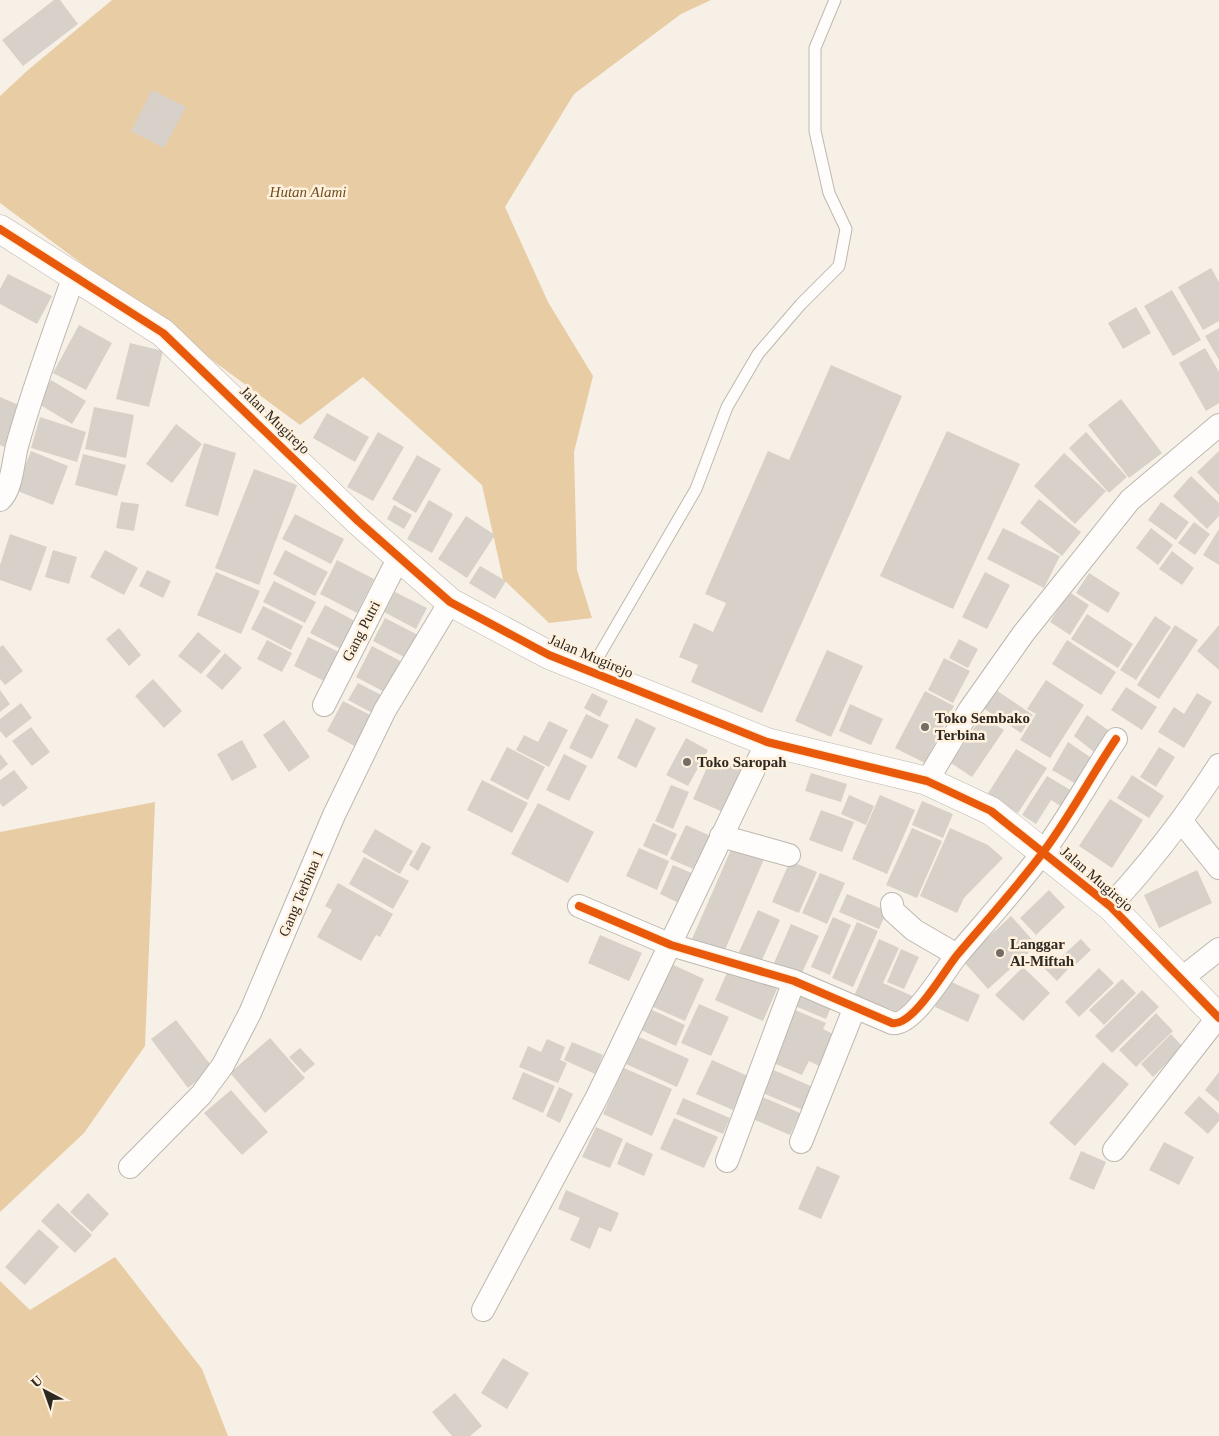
<svg xmlns="http://www.w3.org/2000/svg" width="1219" height="1436" viewBox="0 0 1219 1436" font-family="'Times New Roman',serif">
  <rect width="100%" height="100%" fill="#f7f0e6"/>
  <path fill="#e8cca4" d="M 112,0 L 711,0 L 681,14 L 574,94 L 505,207 L 548,302 L 593,376 L 574,452 L 577,570 L 592,618 L 549,623 L 503,579 L 482,485 L 363,377 L 300,425 L 0,203 L 0,96 L 28,70 Z
    M 155,802 L 145,1046 L 84,1133 L 0,1212 L 0,832 Z
    M 115,1257 L 202,1369 L 228,1436 L 0,1436 L 0,1281 L 30,1310 Z"/>
  <path fill="#d7d1c9" d="M 54,0 L 60,0 L 78,24 L 23,66 L 2,40 Z
    M 152,90 L 186,107 L 164,148 L 131,131 Z
    M 1211,268 L 1219,282 L 1219,321 L 1203,330 L 1178,287 Z
    M 8,274 L 52,296 L 37,324 L 0,304 L 0,289 Z
    M 1172,290 L 1201,340 L 1173,356 L 1144,306 Z
    M 1136,307 L 1151,333 L 1123,349 L 1108,323 Z
    M 79,325 L 112,343 L 86,390 L 53,373 Z
    M 1219,328 L 1219,360 L 1205,336 Z
    M 130,343 L 163,351 L 149,407 L 116,399 Z
    M 1205,348 L 1219,372 L 1219,403 L 1206,411 L 1179,363 Z
    M 831,365 L 902,396 L 762,713 L 691,682 L 698,665 L 679,657 L 694,623 L 713,632 L 726,603 L 705,594 L 768,451 L 789,460 Z
    M 51,380 L 86,401 L 72,424 L 37,403 Z
    M 0,397 L 21,406 L 4,447 L 0,445 Z
    M 1121,399 L 1162,453 L 1129,478 L 1088,425 Z
    M 94,407 L 134,415 L 126,458 L 85,449 Z
    M 327,413 L 369,437 L 355,462 L 313,438 Z
    M 40,417 L 86,432 L 77,462 L 31,448 Z
    M 176,424 L 202,444 L 172,483 L 146,464 Z
    M 947,431 L 1020,464 L 953,609 L 880,576 Z
    M 378,432 L 404,447 L 373,501 L 347,487 Z
    M 1086,432 L 1127,477 L 1109,493 L 1069,448 Z
    M 204,443 L 236,453 L 218,516 L 185,506 Z
    M 31,451 L 68,466 L 53,505 L 15,490 Z
    M 1219,451 L 1219,495 L 1197,472 Z
    M 1064,453 L 1106,491 L 1075,524 L 1034,486 Z
    M 83,454 L 126,465 L 117,496 L 75,485 Z
    M 417,455 L 441,469 L 416,513 L 392,499 Z
    M 254,469 L 297,485 L 259,585 L 215,568 Z
    M 1191,476 L 1219,503 L 1219,516 L 1207,529 L 1173,496 Z
    M 1039,499 L 1081,532 L 1062,556 L 1020,523 Z
    M 429,500 L 453,514 L 432,553 L 407,539 Z
    M 121,502 L 139,504 L 134,531 L 116,528 Z
    M 1161,502 L 1189,522 L 1176,540 L 1148,520 Z
    M 394,505 L 412,515 L 404,529 L 387,519 Z
    M 295,514 L 344,539 L 331,564 L 282,539 Z
    M 466,516 L 495,535 L 467,578 L 438,559 Z
    M 1194,522 L 1210,534 L 1195,555 L 1178,543 Z
    M 1003,528 L 1060,556 L 1044,588 L 987,559 Z
    M 1151,528 L 1173,545 L 1158,565 L 1136,548 Z
    M 1219,529 L 1219,565 L 1203,555 Z
    M 10,534 L 47,547 L 31,591 L 0,580 L 0,565 Z
    M 53,550 L 77,557 L 69,584 L 45,577 Z
    M 105,550 L 138,568 L 124,595 L 90,577 Z
    M 285,550 L 328,572 L 315,596 L 273,574 Z
    M 1172,551 L 1194,568 L 1182,585 L 1159,569 Z
    M 337,560 L 374,579 L 357,613 L 320,594 Z
    M 480,566 L 506,581 L 495,599 L 469,583 Z
    M 147,570 L 171,581 L 163,598 L 139,586 Z
    M 216,572 L 260,591 L 241,634 L 197,615 Z
    M 985,572 L 1010,585 L 987,629 L 962,617 Z
    M 1089,573 L 1120,593 L 1108,613 L 1076,593 Z
    M 274,581 L 316,602 L 305,623 L 263,602 Z
    M 395,592 L 427,608 L 416,629 L 384,612 Z
    M 1069,592 L 1089,605 L 1070,635 L 1050,622 Z
    M 325,605 L 355,621 L 341,649 L 310,633 Z
    M 263,606 L 303,626 L 291,650 L 251,629 Z
    M 1087,614 L 1133,644 L 1118,668 L 1071,639 Z
    M 1155,616 L 1171,627 L 1136,680 L 1120,670 Z
    M 385,618 L 418,635 L 406,658 L 373,641 Z
    M 1175,625 L 1198,640 L 1159,699 L 1137,685 Z
    M 1219,625 L 1219,670 L 1197,651 Z
    M 119,628 L 141,655 L 129,666 L 106,639 Z
    M 198,632 L 221,651 L 201,674 L 178,656 Z
    M 308,637 L 339,652 L 324,681 L 294,666 Z
    M 959,639 L 978,649 L 968,668 L 949,658 Z
    M 267,640 L 292,653 L 282,672 L 257,659 Z
    M 1067,640 L 1116,672 L 1101,695 L 1052,664 Z
    M 3,645 L 23,671 L 5,685 L 0,679 L 0,647 Z
    M 372,646 L 406,664 L 390,695 L 356,677 Z
    M 827,650 L 863,666 L 831,737 L 795,721 Z
    M 225,653 L 242,668 L 222,690 L 206,676 Z
    M 944,658 L 970,671 L 953,703 L 928,690 Z
    M 153,679 L 182,711 L 164,728 L 135,696 Z
    M 1046,680 L 1084,705 L 1050,758 L 1020,740 L 1036,714 L 1027,709 Z
    M 358,683 L 387,698 L 378,716 L 348,700 Z
    M 1126,687 L 1157,707 L 1142,730 L 1111,710 Z
    M 0,690 L 10,704 L 0,712 Z
    M 996,690 L 1033,715 L 1021,733 L 983,708 Z
    M 925,691 L 954,706 L 925,763 L 895,748 Z
    M 592,693 L 608,701 L 600,717 L 584,708 Z
    M 1197,693 L 1212,702 L 1184,748 L 1158,732 L 1174,707 L 1184,714 Z
    M 343,701 L 376,718 L 360,749 L 327,731 Z
    M 21,703 L 32,718 L 6,738 L 0,731 L 0,719 Z
    M 850,704 L 883,719 L 871,745 L 839,731 Z
    M 586,714 L 609,725 L 592,759 L 569,748 Z
    M 1087,715 L 1112,733 L 1094,752 L 1074,736 Z
    M 982,716 L 1004,730 L 972,777 L 951,763 Z
    M 636,718 L 656,728 L 636,768 L 617,758 Z
    M 284,720 L 310,757 L 289,772 L 263,735 Z
    M 549,721 L 568,730 L 549,767 L 516,750 L 524,735 L 538,742 Z
    M 31,727 L 50,752 L 32,766 L 12,741 Z
    M 686,738 L 708,750 L 688,786 L 666,775 Z
    M 242,740 L 257,767 L 232,781 L 217,754 Z
    M 1068,742 L 1093,759 L 1078,785 L 1052,770 Z
    M 507,747 L 545,767 L 528,800 L 490,780 Z
    M 1159,747 L 1175,757 L 1156,787 L 1140,777 Z
    M 1016,749 L 1047,768 L 1018,813 L 987,795 Z
    M 0,754 L 8,764 L 0,771 Z
    M 564,754 L 587,766 L 569,801 L 546,790 Z
    M 712,756 L 742,769 L 723,812 L 693,799 Z
    M 14,770 L 28,788 L 3,807 L 0,803 L 0,780 Z
    M 811,773 L 847,784 L 841,802 L 805,791 Z
    M 1132,775 L 1164,796 L 1149,818 L 1117,798 Z
    M 1047,776 L 1072,791 L 1062,807 L 1051,800 L 1036,824 L 1022,815 Z
    M 482,780 L 528,803 L 512,833 L 467,810 Z
    M 671,785 L 689,792 L 673,829 L 655,821 Z
    M 849,795 L 874,806 L 866,825 L 841,814 Z
    M 880,795 L 915,810 L 887,874 L 852,859 Z
    M 1110,799 L 1143,820 L 1112,868 L 1079,846 Z
    M 922,801 L 953,814 L 943,838 L 912,825 Z
    M 538,803 L 594,832 L 568,883 L 511,854 Z
    M 821,810 L 854,822 L 842,852 L 809,840 Z
    M 653,823 L 677,834 L 667,856 L 643,846 Z
    M 686,825 L 713,837 L 698,871 L 670,859 Z
    M 912,828 L 942,841 L 917,898 L 886,885 Z
    M 950,828 L 988,845 L 1003,858 L 964,898 L 957,913 L 920,896 Z
    M 375,829 L 413,851 L 400,874 L 362,852 Z
    M 422,842 L 431,847 L 418,871 L 409,865 Z
    M 733,845 L 764,859 L 724,952 L 692,939 Z
    M 639,848 L 669,861 L 657,890 L 626,876 Z
    M 364,857 L 409,881 L 393,909 L 349,884 Z
    M 790,861 L 817,872 L 799,913 L 772,902 Z
    M 673,865 L 696,875 L 683,905 L 660,894 Z
    M 1197,870 L 1212,903 L 1159,928 L 1144,895 Z
    M 820,873 L 845,883 L 827,924 L 802,913 Z
    M 338,883 L 393,914 L 380,937 L 376,935 L 361,961 L 317,937 L 332,910 L 325,906 Z
    M 1049,890 L 1065,907 L 1036,935 L 1020,918 Z
    M 847,894 L 887,911 L 879,929 L 839,912 Z
    M 758,910 L 780,920 L 761,962 L 739,952 Z
    M 1011,916 L 1037,945 L 988,989 L 963,961 Z
    M 833,917 L 851,925 L 830,975 L 811,967 Z
    M 857,922 L 878,931 L 853,987 L 832,978 Z
    M 791,924 L 819,936 L 801,975 L 774,963 Z
    M 600,935 L 642,953 L 629,981 L 588,963 Z
    M 879,939 L 899,948 L 883,983 L 917,998 L 904,1014 L 854,996 Z
    M 1081,939 L 1091,950 L 1072,968 L 1061,957 Z
    M 901,949 L 919,957 L 904,989 L 887,982 Z
    M 1052,954 L 1068,969 L 1057,981 L 1041,965 Z
    M 669,963 L 704,979 L 685,1021 L 651,1006 Z
    M 1023,967 L 1050,993 L 1023,1021 L 995,995 Z
    M 729,968 L 777,989 L 763,1021 L 715,1000 Z
    M 1099,968 L 1114,983 L 1079,1017 L 1065,1002 Z
    M 1122,979 L 1136,993 L 1104,1025 L 1089,1010 Z
    M 947,980 L 980,995 L 968,1022 L 935,1007 Z
    M 802,990 L 833,1003 L 826,1019 L 795,1006 Z
    M 1142,990 L 1159,1007 L 1112,1053 L 1095,1036 Z
    M 699,1004 L 729,1017 L 711,1056 L 681,1043 Z
    M 650,1009 L 685,1025 L 676,1046 L 641,1030 Z
    M 795,1010 L 826,1023 L 823,1029 L 837,1036 L 823,1068 L 809,1061 L 802,1075 L 771,1062 Z
    M 1156,1013 L 1173,1031 L 1136,1067 L 1119,1050 Z
    M 176,1020 L 213,1068 L 188,1088 L 151,1039 Z
    M 1171,1034 L 1183,1047 L 1153,1077 L 1141,1064 Z
    M 639,1037 L 689,1059 L 677,1087 L 626,1064 Z
    M 270,1038 L 305,1078 L 265,1113 L 230,1073 Z
    M 547,1039 L 565,1047 L 560,1060 L 567,1063 L 558,1083 L 519,1067 L 528,1046 L 541,1052 Z
    M 572,1042 L 603,1055 L 595,1074 L 564,1060 Z
    M 300,1048 L 315,1064 L 304,1073 L 289,1057 Z
    M 712,1060 L 748,1076 L 733,1110 L 696,1094 Z
    M 1103,1062 L 1129,1084 L 1075,1146 L 1049,1123 Z
    M 624,1068 L 672,1089 L 652,1136 L 603,1114 Z
    M 769,1068 L 813,1087 L 803,1110 L 758,1091 Z
    M 523,1072 L 555,1086 L 543,1113 L 512,1099 Z
    M 1219,1072 L 1219,1102 L 1205,1090 Z
    M 559,1087 L 573,1094 L 560,1123 L 546,1116 Z
    M 231,1090 L 268,1132 L 242,1155 L 204,1113 Z
    M 758,1095 L 800,1113 L 790,1135 L 748,1117 Z
    M 1199,1096 L 1219,1114 L 1219,1121 L 1208,1134 L 1184,1113 Z
    M 683,1098 L 730,1118 L 723,1134 L 676,1114 Z
    M 674,1118 L 718,1137 L 704,1168 L 660,1149 Z
    M 596,1127 L 623,1139 L 610,1168 L 582,1157 Z
    M 626,1142 L 653,1154 L 644,1176 L 617,1164 Z
    M 1164,1142 L 1194,1157 L 1179,1185 L 1149,1170 Z
    M 1081,1151 L 1106,1162 L 1094,1190 L 1069,1179 Z
    M 817,1166 L 840,1176 L 821,1219 L 798,1209 Z
    M 566,1190 L 619,1213 L 611,1232 L 599,1227 L 590,1249 L 570,1240 L 580,1218 L 558,1209 Z
    M 88,1193 L 109,1214 L 92,1232 L 70,1212 Z
    M 58,1203 L 92,1235 L 75,1253 L 41,1221 Z
    M 39,1229 L 59,1247 L 25,1285 L 5,1267 Z
    M 503,1358 L 529,1373 L 507,1409 L 481,1393 Z
    M 455,1393 L 482,1426 L 470,1436 L 452,1436 L 432,1412 Z"/>
  <g fill="none" stroke-linecap="round" stroke-linejoin="round">
    <defs>
      <path id="service" d="M 590,671 L 696,489 L 727,407 L 758,354 L 801,304 L 839,266 L 846,229 L 829,193 L 815,131 L 815,48 L 835,0"/>
      <path id="minor" d="M 0,500 C 12,490 13,461 17,446 C 33,388 54,332 74,276
        M 324,705 L 399,557
        M 927,781 L 970,709 L 1023,634 L 1130,500 L 1219,425
        M 1182,822 L 1219,868
        M 721,836 L 789,855
        M 892,904 L 893,911 L 914,930 L 957,955
        M 579,906 L 671,945 L 794,981 L 892,1023 C 913,1027 945,969 958,954 C 987,920 1017,887 1044,851 C 1070,816 1091,776 1116,739
        M 1110,906 C 1153,860 1185,818 1219,765
        M 1181,979 L 1219,949
        M 801,1142 L 855,1007
        M 1114,1150 L 1218,1017
        M 727,1161 L 794,981
        M 130,1167 L 201,1095 L 223,1065 L 250,1013 L 334,815 L 385,710 L 450,602
        M 483,1310 L 597,1097 L 767,742"/>
      <path id="tertiary" d="M 0,229 L 163,333 L 358,521 L 450,602 L 549,655 L 767,742 L 927,781 L 991,811 L 1110,906 L 1219,1018"/>
    </defs>
    <use href="#service" stroke="#bdb7b0" stroke-width="13"/>
    <use href="#minor" stroke="#bdb7b0" stroke-width="24"/>
    <use href="#tertiary" stroke="#bdb7b0" stroke-width="29"/>
    <use href="#service" stroke="#fefdfb" stroke-width="11"/>
    <use href="#minor" stroke="#fefdfb" stroke-width="22"/>
    <use href="#tertiary" stroke="#fefdfb" stroke-width="28"/>
    <defs>
      <path id="cycleway" d="M 0,229 L 163,333 L 358,521 L 450,602 L 549,655 L 767,742 L 927,781 L 991,811 L 1110,906 L 1219,1018
        M 579,906 L 671,945 L 794,981 L 892,1023 C 913,1027 945,969 958,954 C 987,920 1017,887 1044,851 C 1070,816 1091,776 1116,739"/>
    </defs>
    <use href="#cycleway" stroke="#fff1de" stroke-width="11"/>
    <use href="#cycleway" stroke="#e8590c" stroke-width="8"/>
  </g>
  <g fill="#746e66" stroke="#fff1de" stroke-width="2">
    <circle cx="925" cy="727" r="5"/>
    <circle cx="687" cy="762" r="5"/>
    <circle cx="1000" cy="953" r="5"/>
  </g>
  <g text-anchor="middle" stroke-width="5" stroke-linejoin="round" paint-order="stroke">
    <g font-size="15" font-style="italic" fill="#6f4f1f" stroke="#fff1de">
      <text x="308" y="197">Hutan Alami</text>
    </g>
    <g font-size="15" fill="#2d2821" stroke="#fff1de">
      <text transform="translate(275 420) rotate(44)" y="5">Jalan Mugirejo</text>
      <text transform="translate(361 631) rotate(-63)" y="5">Gang Putri</text>
      <text transform="translate(591 656) rotate(23)" y="5">Jalan Mugirejo</text>
      <text transform="translate(1097 879) rotate(41)" y="5">Jalan Mugirejo</text>
      <text transform="translate(301 893) rotate(-67)" y="5">Gang Terbina 1</text>
    </g>
    <g font-size="15" font-weight="bold" fill="#2d2821" stroke="#fff1de" text-anchor="start">
      <text x="935" y="723">Toko Sembako<tspan x="935" dy="17">Terbina</tspan></text>
      <text x="697" y="767">Toko Saropah</text>
      <text x="1010" y="949">Langgar<tspan x="1010" dy="17">Al-Miftah</tspan></text>
    </g>
  </g>
  <g transform="translate(45 1391) rotate(319)" stroke="#fff1de" stroke-width="4" paint-order="stroke">
  <path d="M0-4L9 19L0 12L-9 19Z" fill="#2d2821"/>
  <text y="-8" font-size="14" font-weight="bold" text-anchor="middle" fill="#2d2821">U</text>
  </g>
</svg>
